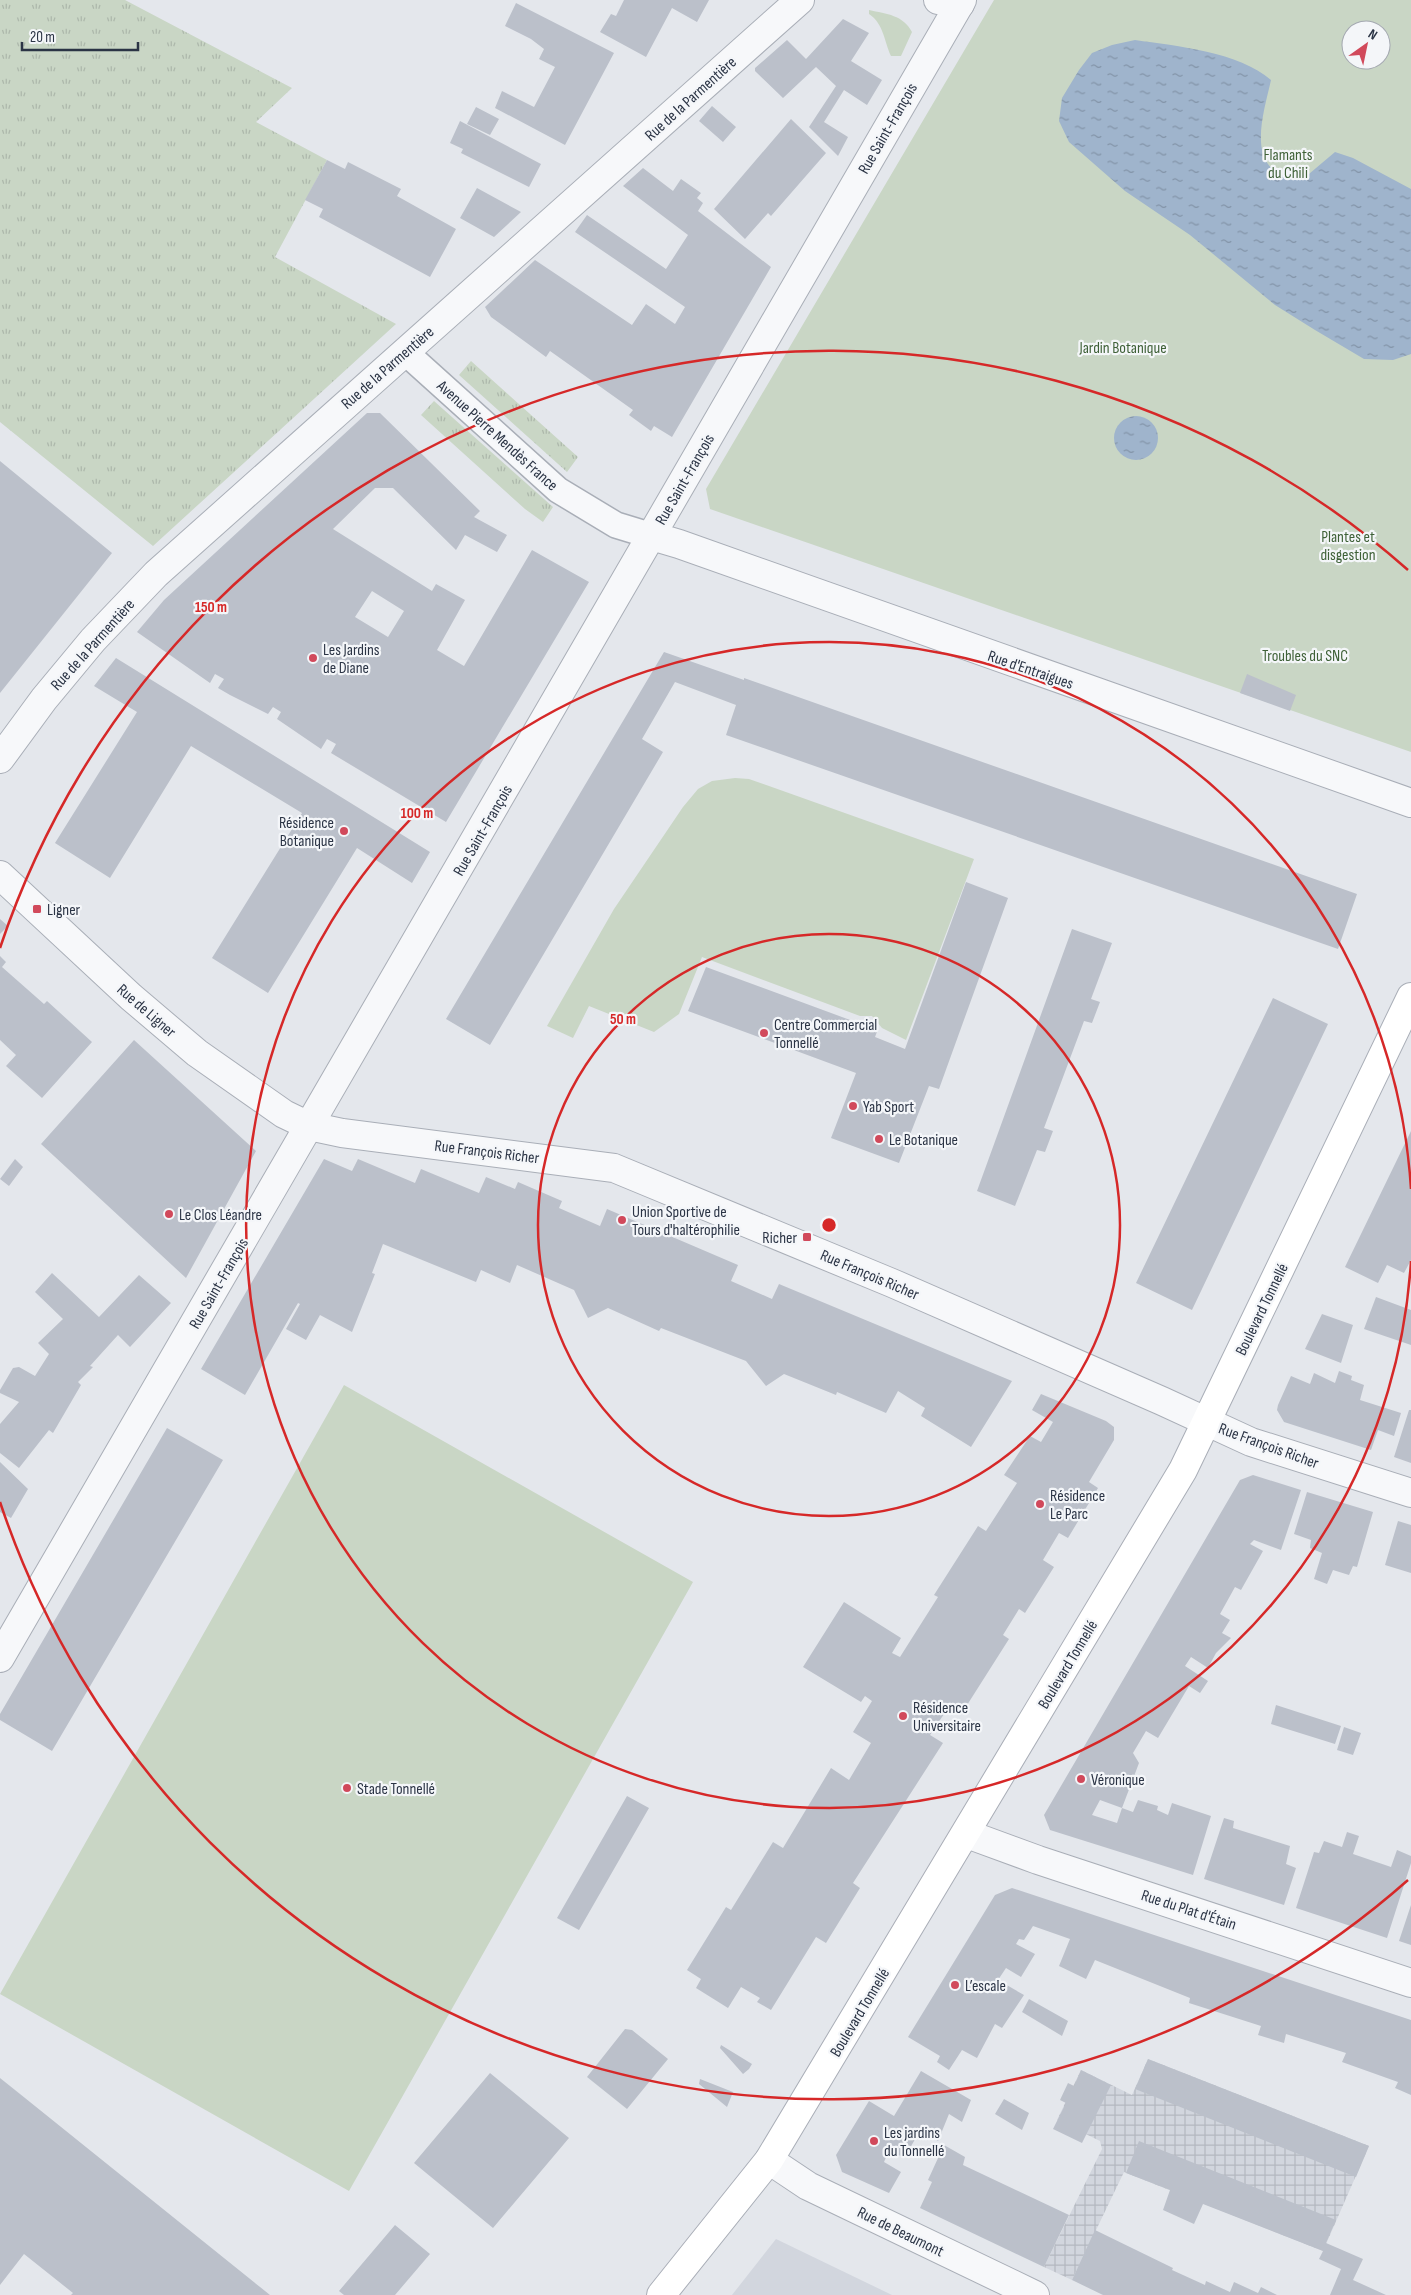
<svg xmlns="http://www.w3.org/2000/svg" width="1411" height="2295" viewBox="0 0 1411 2295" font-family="'Sofia Sans Condensed',sans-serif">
  <defs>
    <pattern id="industrial-grid" width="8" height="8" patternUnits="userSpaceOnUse" patternTransform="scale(1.25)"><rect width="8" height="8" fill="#d2d6de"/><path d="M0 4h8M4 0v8" fill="none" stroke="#b4b8c0"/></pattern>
    <pattern id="grass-tufts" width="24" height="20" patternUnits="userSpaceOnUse" patternTransform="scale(1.25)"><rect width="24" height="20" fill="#c9d6c5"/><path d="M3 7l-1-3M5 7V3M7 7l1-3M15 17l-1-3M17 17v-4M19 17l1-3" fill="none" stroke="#adb8ab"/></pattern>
    <pattern id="water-ripples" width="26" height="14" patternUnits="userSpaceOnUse" patternTransform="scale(1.25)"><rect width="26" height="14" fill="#9fb4cc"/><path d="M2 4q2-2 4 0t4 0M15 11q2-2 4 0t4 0" fill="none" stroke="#8293a7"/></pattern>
  </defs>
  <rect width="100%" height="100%" fill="#e4e7ec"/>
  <path fill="#d2d6de" d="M 776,2239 L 892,2295 L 732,2295 Z"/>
  <path fill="url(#industrial-grid)" d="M 1148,2059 L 1369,2146 L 1323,2251 L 1124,2172 L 1072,2280 L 1044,2267 L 1102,2149 L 1100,2141 L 1057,2120 L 1081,2070 L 1132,2095 Z"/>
  <path fill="url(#grass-tufts)" d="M 0,0 L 125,0 L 292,88 L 256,122 L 327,160 L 275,257 L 396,324 L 153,546 L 0,422 Z
    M 471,361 L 578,457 L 567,472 L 459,375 Z
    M 434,401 L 553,507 L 543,522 L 525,509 L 421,415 Z"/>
  <path fill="#c9d6c5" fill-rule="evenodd" d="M 994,0 L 1411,0 L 1411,752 L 710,509 L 706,489 ZM 1351,30 L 1381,30 L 1381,60 L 1351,60 Z
    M 869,10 C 887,14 903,15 912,32 L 901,56 L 891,56 C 884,41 884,24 869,14 Z
    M 735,778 L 749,779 L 974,859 L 906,1040 L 882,1028 L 872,1016 L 860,1016 L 702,957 L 679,1014 L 654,1032 L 589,1006 L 573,1038 L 547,1026 L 614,909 L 683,807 L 698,789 L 712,781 Z
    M 344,1385 L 693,1582 L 349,2191 L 0,1994 Z"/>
  <path fill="url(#water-ripples)" d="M 1135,40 C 1177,46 1239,52 1271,80 C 1262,120 1243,176 1303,179 L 1335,152 L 1353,158 L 1411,189 L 1411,354 L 1393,360 L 1364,359 L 1315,330 L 1275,305 L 1190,235 L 1125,191 L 1069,142 L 1059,121 L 1062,98 L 1079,70 L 1092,53 L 1112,45 Z
    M1114 438a22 22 0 1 1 44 0a22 22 0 1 1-44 0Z"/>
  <path fill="#bbc0ca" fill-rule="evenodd" d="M 624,0 L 709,0 L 697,22 L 672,8 L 646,57 L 600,32 L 611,14 L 616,16 Z
    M 516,3 L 614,53 L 565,145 L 495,108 L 502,91 L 534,107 L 555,67 L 539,59 L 544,49 L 531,39 L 505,26 Z
    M 843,19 L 869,33 L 851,61 L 882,80 L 867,105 L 844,90 L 824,122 L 848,137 L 838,156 L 809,127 L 836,86 L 816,67 L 783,98 L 755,71 L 755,68 L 787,40 L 806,59 Z
    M 712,106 L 736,127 L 723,142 L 699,121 Z
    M 476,107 L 499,119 L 490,135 L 467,124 Z
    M 791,119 L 826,153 L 771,216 L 768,213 L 745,239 L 714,209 Z
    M 460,121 L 541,164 L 529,187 L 461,153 L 463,149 L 450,143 Z
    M 327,160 L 345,169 L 348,162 L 401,189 L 397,196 L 456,229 L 430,277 L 319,217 L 323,209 L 305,200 Z
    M 643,168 L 673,191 L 681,179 L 701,193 L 697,198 L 703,203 L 698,211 L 771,267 L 672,437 L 654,426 L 651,431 L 629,415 L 633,410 L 550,351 L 546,357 L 491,317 L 485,307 L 535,260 L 632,325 L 646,304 L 675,324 L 685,307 L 575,232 L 587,215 L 666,269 L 688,235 L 623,186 Z
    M 477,188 L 521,212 L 494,237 L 460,218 Z
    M 367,413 L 380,413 L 480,511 L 474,517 L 507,535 L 497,552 L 465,535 L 456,550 L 393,488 L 375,488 L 333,529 L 432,591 L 436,584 L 465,600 L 437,650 L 464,666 L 532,550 L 589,582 L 446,822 L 331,753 L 336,744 L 327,739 L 321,749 L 277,719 L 281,712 L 273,707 L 268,714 L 230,695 L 218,688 L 224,679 L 215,674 L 210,683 L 137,632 L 164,600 ZM 372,591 L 404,611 L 388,637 L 355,617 Z
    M 0,461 L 112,553 L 0,693 Z
    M 664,652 L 744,680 L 744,678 L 1357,894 L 1338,949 L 726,735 L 736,705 L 675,682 L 642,739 L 663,752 L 490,1045 L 446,1019 Z
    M 116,658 L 430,852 L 412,883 L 357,848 L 268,993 L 212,958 L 302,813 L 191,746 L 110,878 L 55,843 L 137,712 L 94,686 Z
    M 1247,674 L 1296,695 L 1290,711 L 1240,693 Z
    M 966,882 L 1008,898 L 939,1089 L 929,1086 L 899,1163 L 831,1138 L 856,1073 L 688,1011 L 706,967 L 861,1024 L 863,1020 L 873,1020 L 878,1029 L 875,1037 L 905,1049 Z
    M 0,919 L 8,926 L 0,934 Z
    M 1072,929 L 1112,943 L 1091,999 L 1100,1002 L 1092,1023 L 1084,1021 L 1044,1128 L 1053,1131 L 1045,1152 L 1037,1150 L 1015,1206 L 977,1191 Z
    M 0,956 L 6,962 L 2,967 L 44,1004 L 47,1001 L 92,1042 L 42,1098 L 6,1066 L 16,1055 L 0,1040 Z
    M 1273,998 L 1328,1024 L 1192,1310 L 1136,1283 Z
    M 134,1040 L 256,1151 L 186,1278 L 41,1144 Z
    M 1411,1131 L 1411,1260 L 1404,1273 L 1387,1265 L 1378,1283 L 1345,1267 Z
    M 15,1159 L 23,1167 L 9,1186 L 0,1179 Z
    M 324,1159 L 352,1171 L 358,1159 L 415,1183 L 421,1169 L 479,1193 L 486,1177 L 515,1189 L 518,1182 L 562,1201 L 559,1208 L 600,1226 L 607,1209 L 738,1265 L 731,1281 L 772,1299 L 779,1284 L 1012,1381 L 971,1447 L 921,1416 L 925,1408 L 898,1391 L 886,1413 L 837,1392 L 836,1395 L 784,1374 L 766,1386 L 746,1361 L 661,1328 L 659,1331 L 608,1308 L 588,1318 L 574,1290 L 517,1265 L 510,1283 L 481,1270 L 476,1282 L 383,1244 L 372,1273 L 375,1274 L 352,1332 L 320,1315 L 306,1340 L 286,1329 L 300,1304 L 298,1303 L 245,1395 L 201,1369 Z
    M 52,1273 L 99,1317 L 139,1275 L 171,1303 L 130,1347 L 118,1335 L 90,1366 L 93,1367 L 78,1382 L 81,1385 L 53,1433 L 49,1430 L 19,1468 L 0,1453 L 0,1424 L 19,1402 L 0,1393 L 0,1390 L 13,1368 L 19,1367 L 35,1376 L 49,1354 L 38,1343 L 63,1319 L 35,1292 Z
    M 1376,1297 L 1411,1310 L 1411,1345 L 1364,1329 Z
    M 1322,1314 L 1353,1325 L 1341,1363 L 1305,1349 Z
    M 1339,1371 L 1352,1376 L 1351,1380 L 1364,1385 L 1360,1400 L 1401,1413 L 1394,1436 L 1378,1430 L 1371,1450 L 1284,1422 L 1277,1410 L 1278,1405 L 1291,1376 L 1310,1384 L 1314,1373 L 1335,1383 Z
    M 1041,1394 L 1106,1421 L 1114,1427 L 1114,1440 L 1089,1482 L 1098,1488 L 1068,1538 L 1059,1533 L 1043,1560 L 1054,1567 L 1025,1613 L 1019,1609 L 1003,1635 L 1009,1639 L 962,1713 L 950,1705 L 930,1735 L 943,1743 L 853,1883 L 860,1888 L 826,1943 L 816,1937 L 771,2010 L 757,2002 L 760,1998 L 741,1987 L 728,2008 L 696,1988 L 701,1979 L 687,1970 L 726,1907 L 731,1910 L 773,1842 L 783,1848 L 831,1768 L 849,1780 L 871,1743 L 853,1732 L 872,1701 L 865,1696 L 861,1702 L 803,1667 L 844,1602 L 901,1638 L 892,1653 L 900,1657 L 938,1597 L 934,1595 L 978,1526 L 986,1531 L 1017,1483 L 1004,1475 L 1030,1436 L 1041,1442 L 1053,1422 L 1032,1410 Z
    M 1409,1410 L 1411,1410 L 1411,1463 L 1394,1457 Z
    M 167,1428 L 223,1460 L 52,1751 L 0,1720 L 0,1714 Z
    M 0,1462 L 28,1489 L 11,1518 L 0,1512 Z
    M 1253,1475 L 1301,1490 L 1281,1550 L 1254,1540 L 1250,1544 L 1263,1551 L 1241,1590 L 1235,1587 L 1220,1614 L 1230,1620 L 1222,1633 L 1231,1638 L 1216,1653 L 1208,1668 L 1191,1657 L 1185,1666 L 1208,1681 L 1200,1693 L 1189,1686 L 1158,1738 L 1146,1731 L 1133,1753 L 1139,1763 L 1122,1808 L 1100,1800 L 1092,1815 L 1117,1823 L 1122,1808 L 1133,1812 L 1138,1800 L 1158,1806 L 1157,1810 L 1168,1815 L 1172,1803 L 1211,1816 L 1193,1875 L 1050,1830 L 1044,1815 L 1240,1480 Z
    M 1307,1492 L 1373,1512 L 1357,1567 L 1353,1566 L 1349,1575 L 1333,1570 L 1327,1584 L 1314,1579 L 1322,1553 L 1310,1548 L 1311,1540 L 1294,1534 Z
    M 1398,1521 L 1411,1525 L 1411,1573 L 1385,1565 Z
    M 1276,1705 L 1341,1726 L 1335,1744 L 1271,1724 Z
    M 1344,1727 L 1361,1733 L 1353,1755 L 1337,1750 Z
    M 627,1796 L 649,1808 L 579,1930 L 557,1918 Z
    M 1224,1818 L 1234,1821 L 1233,1828 L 1290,1846 L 1286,1864 L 1296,1868 L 1284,1905 L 1204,1879 Z
    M 1347,1832 L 1359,1836 L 1353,1854 L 1391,1867 L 1397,1850 L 1411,1856 L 1411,1863 L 1387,1938 L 1296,1908 L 1314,1852 L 1319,1853 L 1324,1841 L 1342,1847 Z
    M 1012,1888 L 1411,2020 L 1411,2095 L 1395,2088 L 1398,2082 L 1342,2062 L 1346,2053 L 1286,2034 L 1284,2043 L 1258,2035 L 1261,2026 L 1189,2003 L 1190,1998 L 1095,1960 L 1086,1979 L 1059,1966 L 1070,1939 L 1033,1926 L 1024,1940 L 1019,1939 L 1016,1944 L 1035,1954 L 1021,1977 L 1006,1968 L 998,1980 L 1024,1995 L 1002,2028 L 995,2024 L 977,2058 L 962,2050 L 949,2070 L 937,2062 L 940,2056 L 908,2037 L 995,1895 Z
    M 1411,1905 L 1411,1945 L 1399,1941 Z
    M 1029,1999 L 1068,2021 L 1062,2036 L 1022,2012 Z
    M 625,2029 L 632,2030 L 668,2059 L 627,2109 L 587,2077 Z
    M 721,2045 L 752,2064 L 749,2069 L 743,2074 L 720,2048 Z
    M 1148,2059 L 1369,2146 L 1356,2177 L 1135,2089 Z
    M 1081,2070 L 1111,2085 L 1082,2143 L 1053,2129 L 1066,2103 L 1060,2100 L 1068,2083 L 1074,2086 Z
    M 921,2071 L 971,2100 L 962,2122 L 949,2114 L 938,2141 L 920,2131 L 904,2158 L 895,2153 L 892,2158 L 887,2155 L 884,2162 L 901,2172 L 889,2193 L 842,2172 L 836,2155 L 869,2101 L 894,2116 Z
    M 490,2073 L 569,2138 L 493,2228 L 414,2163 Z
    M 0,2078 L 25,2098 L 270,2295 L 71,2295 L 73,2293 L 24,2254 L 0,2285 Z
    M 700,2079 L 733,2092 L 727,2107 L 699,2084 Z
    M 1004,2099 L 1029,2113 L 1022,2130 L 995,2114 Z
    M 1139,2141 L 1336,2220 L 1326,2243 L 1363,2259 L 1353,2280 L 1386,2295 L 1330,2295 L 1341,2269 L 1319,2259 L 1323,2251 L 1203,2204 L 1194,2224 L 1163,2210 L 1170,2190 L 1126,2173 Z
    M 944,2145 L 965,2157 L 963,2165 L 1069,2215 L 1044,2267 L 920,2208 L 932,2182 L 928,2180 Z
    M 395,2225 L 430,2254 L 395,2295 L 344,2295 L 339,2291 Z
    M 1095,2230 L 1173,2268 L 1172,2270 L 1205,2285 L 1206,2281 L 1230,2292 L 1234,2282 L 1258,2293 L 1261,2287 L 1277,2295 L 1103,2295 L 1072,2280 Z"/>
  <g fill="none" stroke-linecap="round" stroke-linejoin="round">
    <defs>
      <path id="pedestrian" d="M 405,352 L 558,490 L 616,525 L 652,536"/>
      <path id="minor" d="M 938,0 L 960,4
        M 652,536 L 679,544 L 1411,803
        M 0,759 L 44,699 L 93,640 L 156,574 L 800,0
        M 0,875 L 131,997 L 197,1053 L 284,1114 L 309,1126 L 342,1133 L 614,1168 L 892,1283 L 1162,1401 L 1251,1442 L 1411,1493
        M 967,1834 L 1038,1860 L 1411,1983
        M 769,2160 L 808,2186 L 1035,2295"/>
      <path id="tertiary" d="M 0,1658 L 962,0"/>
      <path id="secondary" d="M 661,2295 L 769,2160 L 1183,1470 L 1411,997"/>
    </defs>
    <use href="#pedestrian" stroke="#a9aeb7" stroke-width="28"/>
    <use href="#minor" stroke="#a9aeb7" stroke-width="30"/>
    <use href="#tertiary" stroke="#a9aeb7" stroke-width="30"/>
    <use href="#secondary" stroke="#a9aeb7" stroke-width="30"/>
    <use href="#pedestrian" stroke="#f7f8fa" stroke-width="25"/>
    <use href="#minor" stroke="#f7f8fa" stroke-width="28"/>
    <use href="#tertiary" stroke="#f7f8fa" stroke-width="28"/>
    <use href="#secondary" stroke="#fff" stroke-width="28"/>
  </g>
  <g fill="none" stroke="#d62828" stroke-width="2.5">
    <circle cx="829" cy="1225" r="291"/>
    <path d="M1411 1261A583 583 0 1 1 1411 1189"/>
    <path d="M1408 1880A874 874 0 0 1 0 1502M0 948A874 874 0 0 1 1408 570"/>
  </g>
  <g fill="#d1495b" stroke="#f4f6f9" stroke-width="2">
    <circle cx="313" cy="658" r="5"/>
    <circle cx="344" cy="831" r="5"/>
    <rect x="32" y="904" width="10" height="10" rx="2.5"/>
    <circle cx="764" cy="1033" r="5"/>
    <circle cx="853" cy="1106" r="5"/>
    <circle cx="879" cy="1139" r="5"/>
    <circle cx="169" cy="1214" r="5"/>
    <circle cx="622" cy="1220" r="5"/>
    <rect x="802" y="1232" width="10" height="10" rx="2.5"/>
    <circle cx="1040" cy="1504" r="5"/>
    <circle cx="903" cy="1716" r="5"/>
    <circle cx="1081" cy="1779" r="5"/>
    <circle cx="347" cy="1788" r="5"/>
    <circle cx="955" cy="1985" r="5"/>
    <circle cx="874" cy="2141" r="5"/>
  </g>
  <g text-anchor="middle" stroke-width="4.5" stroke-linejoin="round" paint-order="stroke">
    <g font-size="16" fill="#2b3445" stroke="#f4f6f9">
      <text transform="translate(690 98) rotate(-42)" y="6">Rue de la Parmentière</text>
      <text transform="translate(887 128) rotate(-60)" y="6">Rue Saint-François</text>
      <text transform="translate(387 367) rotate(-41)" y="6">Rue de la Parmentière</text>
      <text transform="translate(498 435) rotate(42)" y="6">Avenue Pierre Mendès France</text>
      <text transform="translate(684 479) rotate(-60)" y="6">Rue Saint-François</text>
      <text transform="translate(92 644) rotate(-48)" y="6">Rue de la Parmentière</text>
      <text transform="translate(1031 669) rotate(19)" y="6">Rue d'Entraigues</text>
      <text transform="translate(482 830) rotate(-60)" y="6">Rue Saint-François</text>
      <text transform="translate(147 1010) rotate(41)" y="6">Rue de Ligner</text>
      <text transform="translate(487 1151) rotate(7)" y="6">Rue François Richer</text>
      <text transform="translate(870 1274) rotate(23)" y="6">Rue François Richer</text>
      <text transform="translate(218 1283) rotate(-60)" y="6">Rue Saint-François</text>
      <text transform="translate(1261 1309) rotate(-64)" y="6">Boulevard Tonnellé</text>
      <text transform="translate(1269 1445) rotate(20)" y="6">Rue François Richer</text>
      <text transform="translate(1067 1664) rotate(-59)" y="6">Boulevard Tonnellé</text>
      <text transform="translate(1189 1909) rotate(18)" y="6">Rue du Plat d'Étain</text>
      <text transform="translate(859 2012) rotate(-59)" y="6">Boulevard Tonnellé</text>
      <text transform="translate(901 2231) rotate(26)" y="6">Rue de Beaumont</text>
    </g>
    <g font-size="16" fill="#3f6138" stroke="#f4f6f9">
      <text x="1288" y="160">Flamants<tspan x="1288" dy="18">du Chili</tspan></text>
      <text x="1123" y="353">Jardin Botanique</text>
      <text x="1348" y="542">Plantes et<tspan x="1348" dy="18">disgestion</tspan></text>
      <text x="1305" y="661">Troubles du SNC</text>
    </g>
    <g font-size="16" fill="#2b3445" stroke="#f4f6f9" text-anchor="start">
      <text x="323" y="655">Les Jardins<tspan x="323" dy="18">de Diane</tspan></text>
      <text x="334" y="828" text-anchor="end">Résidence<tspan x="334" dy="18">Botanique</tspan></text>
      <text x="47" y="915">Ligner</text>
      <text x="774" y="1030">Centre Commercial<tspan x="774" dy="18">Tonnellé</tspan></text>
      <text x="863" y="1112">Yab Sport</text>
      <text x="889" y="1145">Le Botanique</text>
      <text x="632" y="1217">Union Sportive de<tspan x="632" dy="18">Tours d'haltérophilie</tspan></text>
      <text x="179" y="1220">Le Clos Léandre</text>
      <text x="797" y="1243" text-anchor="end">Richer</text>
      <text x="1050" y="1501">Résidence<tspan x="1050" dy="18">Le Parc</tspan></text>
      <text x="913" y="1713">Résidence<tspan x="913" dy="18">Universitaire</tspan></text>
      <text x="1091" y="1785">Véronique</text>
      <text x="357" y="1794">Stade Tonnellé</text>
      <text x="965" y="1991">L’escale</text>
      <text x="884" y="2138">Les jardins<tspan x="884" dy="18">du Tonnellé</tspan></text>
    </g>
  </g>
  <circle cx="829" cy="1225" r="8" fill="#d62828" stroke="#f4f6f9" stroke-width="2.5"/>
  <g font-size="15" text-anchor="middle" font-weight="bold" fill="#d62828" stroke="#f4f6f9" stroke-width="4.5" stroke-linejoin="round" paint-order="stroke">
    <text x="211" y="612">150 m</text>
    <text x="417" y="818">100 m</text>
    <text x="623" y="1024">50 m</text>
  </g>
  <g transform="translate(1366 45) rotate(33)"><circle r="24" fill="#f4f6f9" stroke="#a4a8b1"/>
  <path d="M0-4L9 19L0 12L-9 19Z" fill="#d1495b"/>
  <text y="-8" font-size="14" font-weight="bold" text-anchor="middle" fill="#2b3445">N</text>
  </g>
  <path d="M22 42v8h116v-8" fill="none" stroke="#2b3445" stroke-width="2.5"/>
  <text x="30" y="42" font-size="15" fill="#2b3445" stroke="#f4f6f9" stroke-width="4" paint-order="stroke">20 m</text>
</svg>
